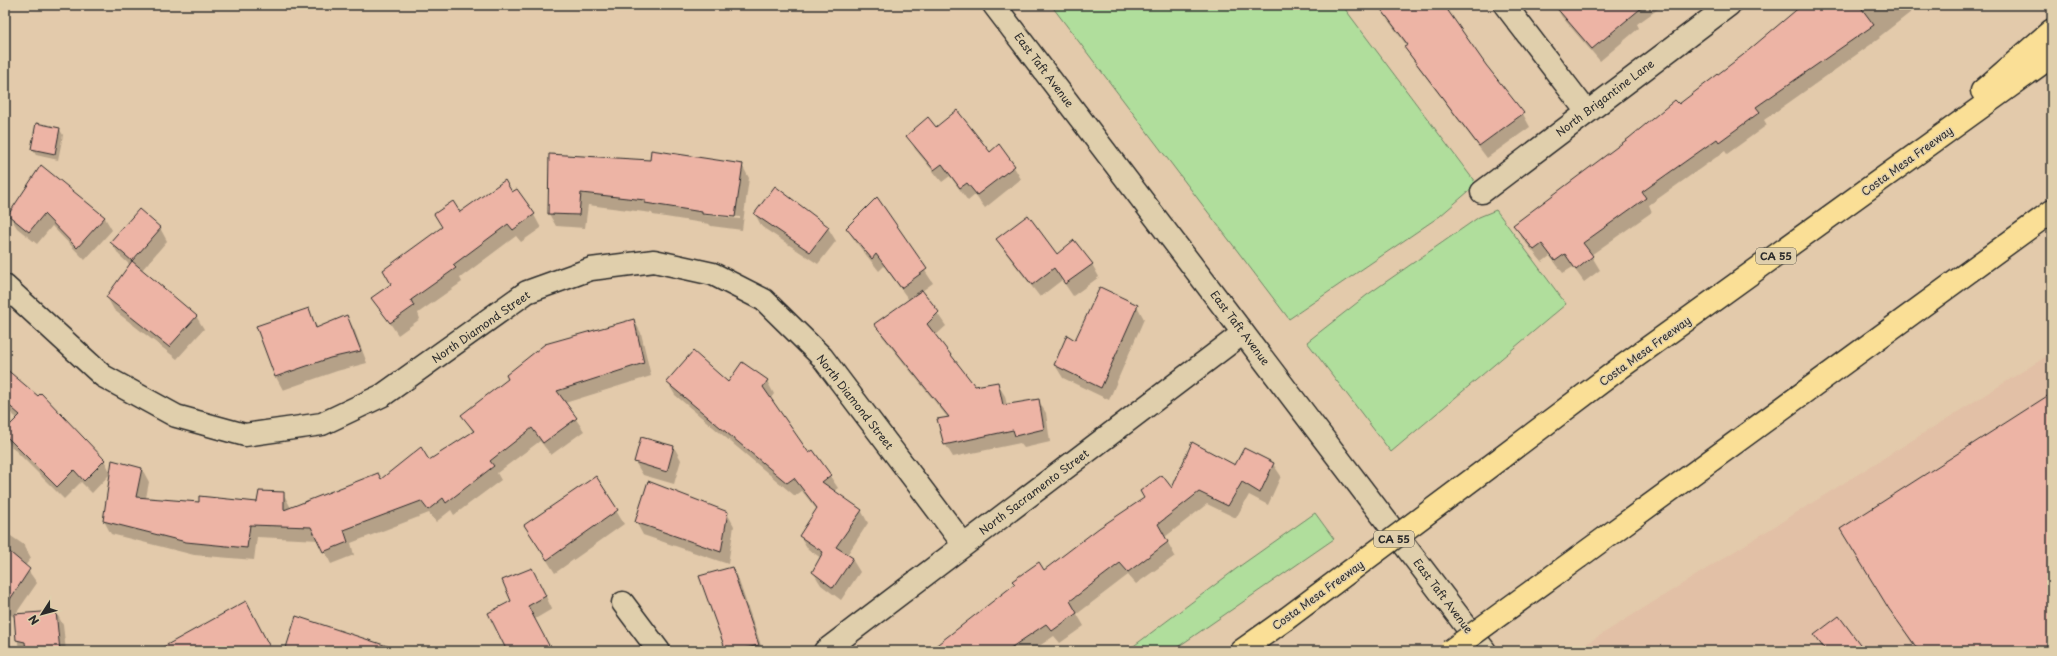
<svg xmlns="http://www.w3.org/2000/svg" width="2057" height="656" viewBox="0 0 2057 656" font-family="'Playpen Sans',sans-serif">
  <rect width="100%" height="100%" fill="#e3caab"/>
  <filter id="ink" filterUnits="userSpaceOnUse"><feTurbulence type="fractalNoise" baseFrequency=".025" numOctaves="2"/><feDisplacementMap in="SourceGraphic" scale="8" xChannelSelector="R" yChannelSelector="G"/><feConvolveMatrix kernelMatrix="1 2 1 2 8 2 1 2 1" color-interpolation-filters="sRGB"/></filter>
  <g filter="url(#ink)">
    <path fill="#e2c0a6" d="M 2052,353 L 2052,651 L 1575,651 Z"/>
    <path fill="#b0de9c" stroke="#6e8464" d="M 1051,5 L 1342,5 L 1475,182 L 1469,191 L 1440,216 L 1289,319 Z
      M 1496,210 L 1566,304 L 1391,452 L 1307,342 L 1367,295 L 1479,217 Z
      M 1315,513 L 1334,539 L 1172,651 L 1127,651 L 1240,566 Z"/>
    <path fill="#0003" fill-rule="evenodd" d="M 1377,5 L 1444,5 L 1485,66 L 1523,114 L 1530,127 L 1487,158 L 1413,60 L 1406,47 L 1407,46 Z
      M 1555,5 L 1664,5 L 1637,24 L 1639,28 L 1600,61 L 1562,17 Z
      M 1801,5 L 1920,5 L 1879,37 L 1880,38 L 1764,120 L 1767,125 L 1727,154 L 1725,151 L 1649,205 L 1652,212 L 1591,255 L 1600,270 L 1584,282 L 1573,267 L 1563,273 L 1550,256 L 1542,262 L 1522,238 L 1515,225 L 1744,56 L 1799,10 L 1797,7 Z
      M 59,128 L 63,135 L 58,160 L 36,155 L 32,149 Z
      M 936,128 L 1014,167 L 1021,179 L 985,208 L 975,195 L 968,201 L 950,176 L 942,182 L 915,149 L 908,136 Z
      M 550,155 L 742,165 L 749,178 L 742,230 L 711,226 L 709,224 L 653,215 L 652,213 L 588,205 L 585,228 L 556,226 L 549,214 ZM 703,213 L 740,217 L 740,219 L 703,215 Z
      M 41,167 L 105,218 L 112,230 L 85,260 L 52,226 L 37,244 L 17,228 L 9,215 Z
      M 512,194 L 534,215 L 541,228 L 521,242 L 516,236 L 460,278 L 462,282 L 418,313 L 420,319 L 398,335 L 373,298 L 392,285 L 443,228 L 460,213 Z
      M 877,198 L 933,283 L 922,291 L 946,326 L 935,336 L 975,388 L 997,383 L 1005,396 L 1007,406 L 1038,400 L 1046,413 L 1050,442 L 1024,448 L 1020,443 L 953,457 L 945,444 L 948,418 L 883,337 L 876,324 L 909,300 L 884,266 L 879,271 L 855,241 L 847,228 Z
      M 755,214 L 828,228 L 836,241 L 818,264 L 762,227 Z
      M 160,228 L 167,241 L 142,270 L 196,316 L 204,329 L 177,359 L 114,310 L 107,297 L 130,265 L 119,255 L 111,242 Z
      M 997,239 L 1092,264 L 1099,277 L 1073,296 L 1062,280 L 1040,297 L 1005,252 Z
      M 1137,306 L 1144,319 L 1109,400 L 1063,378 L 1055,365 L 1075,342 Z
      M 308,310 L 318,329 L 347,317 L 354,329 L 367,363 L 337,371 L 283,390 L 276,377 L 257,327 Z
      M 634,320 L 641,333 L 651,376 L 565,403 L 584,431 L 551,455 L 540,441 L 497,473 L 501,480 L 454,515 L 451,510 L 436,522 L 429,513 L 351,543 L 354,555 L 331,564 L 319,540 L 257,537 L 254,560 L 194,555 L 111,534 L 104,521 L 111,473 L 92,493 L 81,482 L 64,499 L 11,446 L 5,435 L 5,432 L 18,419 L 5,408 L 5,369 L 104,460 L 111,473 L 142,469 L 149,482 L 146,498 L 200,503 L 257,503 L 283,493 L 291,508 L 381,480 L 429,462 L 473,432 L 463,416 Z
      M 767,381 L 774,394 L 770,399 L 809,454 L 813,452 L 830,476 L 838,488 L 834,491 L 861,510 L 868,523 L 847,555 L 852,559 L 860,572 L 841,600 L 821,585 L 813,572 L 821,558 L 808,549 L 800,536 L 817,510 L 802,491 L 795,496 L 675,395 L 668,383 L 728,383 Z
      M 2052,394 L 2052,651 L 1917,651 L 1841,529 Z
      M 674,447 L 681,460 L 674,484 L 643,475 L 635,462 Z
      M 1273,464 L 1281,476 L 1268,505 L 1249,495 L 1236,518 L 1207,504 L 1165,537 L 1175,556 L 1136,584 L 1128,575 L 1077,614 L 1084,626 L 1060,643 L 1054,636 L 1032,651 L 933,651 L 1044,571 L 1172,490 L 1235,466 Z
      M 596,477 L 624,524 L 555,573 L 525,526 Z
      M 727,513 L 734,526 L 728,564 L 643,535 L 636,522 Z
      M 5,532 L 24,545 L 31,558 L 25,566 L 37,583 L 15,615 L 56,612 L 63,625 L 66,651 L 19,651 L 15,616 L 14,617 L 5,611 Z
      M 732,568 L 739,581 L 763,651 L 727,651 Z
      M 539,582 L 552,609 L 535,619 L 551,651 L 508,651 L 512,601 Z
      M 1815,635 L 1864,651 L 1825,651 Z"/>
    <path fill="#edb4a5" stroke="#2b2b2b" d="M 1378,5 L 1444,5 L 1486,65 L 1524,113 L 1479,146 L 1404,47 L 1408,45 Z
      M 1554,5 L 1645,5 L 1592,49 Z
      M 1802,5 L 1859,5 L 1874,25 L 1756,107 L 1760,112 L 1719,142 L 1717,139 L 1642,192 L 1646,198 L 1583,243 L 1593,256 L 1576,270 L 1565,254 L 1555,261 L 1542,244 L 1534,250 L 1513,225 L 1629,138 L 1675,100 L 1679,104 L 1743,55 Z
      M 957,110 L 990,152 L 999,144 L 1015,166 L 977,195 L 967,183 L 960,188 L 942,164 L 934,170 L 906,136 L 928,117 L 936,127 Z
      M 36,123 L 60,128 L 55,154 L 31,149 Z
      M 651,150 L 743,164 L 735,217 L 702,214 L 702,212 L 645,203 L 645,200 L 581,193 L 579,215 L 548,214 L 549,154 L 650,160 Z
      M 41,165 L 105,217 L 77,248 L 44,214 L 29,232 L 8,215 Z
      M 505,180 L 512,192 L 517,189 L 535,214 L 513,230 L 508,224 L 453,265 L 456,268 L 411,300 L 414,306 L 390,323 L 371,298 L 391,284 L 383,270 L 442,227 L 434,214 L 453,201 L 460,212 Z
      M 775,186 L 829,227 L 810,252 L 754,214 Z
      M 877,197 L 927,269 L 901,288 L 876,254 L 872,259 L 846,228 Z
      M 139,209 L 161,228 L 132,261 L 110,242 Z
      M 1028,215 L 1057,254 L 1074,240 L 1093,264 L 1065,284 L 1054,268 L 1032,285 L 996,239 Z
      M 132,261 L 197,316 L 169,347 L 106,297 Z
      M 1100,287 L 1138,305 L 1101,388 L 1054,365 L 1067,335 L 1075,340 Z
      M 922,290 L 939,312 L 927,324 L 975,386 L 998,382 L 1003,405 L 1039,399 L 1044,429 L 1015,436 L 1013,430 L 944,445 L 937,419 L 949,417 L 874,324 Z
      M 309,308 L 316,328 L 347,315 L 361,351 L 330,358 L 275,377 L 256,326 Z
      M 634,319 L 644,363 L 557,391 L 577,418 L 543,443 L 532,428 L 490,461 L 494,466 L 446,503 L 443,498 L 428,510 L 421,501 L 344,530 L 348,542 L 323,552 L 311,527 L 250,525 L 247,548 L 186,542 L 103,521 L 112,460 L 142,468 L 136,497 L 199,502 L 199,496 L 257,502 L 259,491 L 284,492 L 284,510 L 378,473 L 381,479 L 421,447 L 429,460 L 474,431 L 461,415 L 508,379 L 506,375 L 545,344 Z
      M 693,351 L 728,382 L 742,362 L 768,380 L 763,387 L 809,453 L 813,450 L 831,475 L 822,482 L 862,510 L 836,547 L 853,558 L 833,588 L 812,572 L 823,552 L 799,536 L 817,508 L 794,478 L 787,483 L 666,382 Z
      M 5,368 L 38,396 L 41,393 L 105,460 L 84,481 L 74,470 L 57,487 L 5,435 L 5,430 L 20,415 L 5,402 Z
      M 2052,393 L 2052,651 L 1919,651 L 1889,609 L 1840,529 Z
      M 641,437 L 674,446 L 667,472 L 634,462 Z
      M 1192,442 L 1235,465 L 1244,448 L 1274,463 L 1260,493 L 1242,482 L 1228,506 L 1199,492 L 1158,524 L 1168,542 L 1128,572 L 1120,563 L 1070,601 L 1077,613 L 1052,631 L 1046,624 L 1006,651 L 929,651 L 1015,584 L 1012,581 L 1039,562 L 1044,570 L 1099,528 L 1144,498 L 1140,491 L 1162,475 L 1172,488 Z
      M 596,476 L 618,510 L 547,560 L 524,525 Z
      M 648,481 L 728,512 L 721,552 L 635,522 Z
      M 5,548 L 30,569 L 5,607 Z
      M 732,567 L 759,645 L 734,651 L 726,651 L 699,576 Z
      M 532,568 L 546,596 L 528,606 L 552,651 L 507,651 L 488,613 L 511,601 L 502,580 Z
      M 246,601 L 272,651 L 156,651 Z
      M 56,611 L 60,651 L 26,651 L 25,642 L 16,640 L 14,614 Z
      M 296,616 L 390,647 L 389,651 L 285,651 Z
      M 1839,616 L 1865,651 L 1826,651 L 1814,635 Z"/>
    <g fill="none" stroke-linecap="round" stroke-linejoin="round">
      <defs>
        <path id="minor" d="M 1505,5 L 1587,112
          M 1482,192 L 1729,5
          M 5,286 L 103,376 L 176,416 L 245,435 L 322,424 L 383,395 L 527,292 L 591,269 L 654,261 L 713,274 L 764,300 L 822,357 L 964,545
          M 623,603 L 659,651
          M 825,651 L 1243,333"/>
        <path id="secondary" d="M 994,5 L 1485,651"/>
        <path id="motorway" d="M 1982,91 L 2052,30
          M 1501,458 L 1620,368 L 2052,56
          M 1579,557 L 2052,211
          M 1241,651 L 1286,619"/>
      </defs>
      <use href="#minor" stroke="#2b2b2b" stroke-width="25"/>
      <use href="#secondary" stroke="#2b2b2b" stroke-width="25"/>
      <use href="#motorway" stroke="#2b2b2b" stroke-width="25"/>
      <use href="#minor" stroke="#e0cfac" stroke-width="22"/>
      <use href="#secondary" stroke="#e0cfac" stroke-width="22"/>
      <use href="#motorway" stroke="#fadf96" stroke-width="22"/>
      <defs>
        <path id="motorway-bridge" d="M 1286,619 L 1501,458
          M 1450,651 L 1579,557"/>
      </defs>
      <use href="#motorway-bridge" stroke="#2b2b2b" stroke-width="25" stroke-linecap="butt"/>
      <use href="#motorway-bridge" stroke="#fadf96" stroke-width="22"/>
    </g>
  </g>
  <g text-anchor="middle" stroke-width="3" stroke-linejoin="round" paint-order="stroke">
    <g fill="#e0cfac" stroke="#615c52" stroke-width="1">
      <rect x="1756" y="248" width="40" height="16" rx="3"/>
      <rect x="1374" y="531" width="40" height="16" rx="3"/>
    </g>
    <g font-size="10" font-weight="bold" fill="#2b2b2b">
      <text x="1776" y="260">CA 55</text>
      <text x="1394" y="543">CA 55</text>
    </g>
    <g font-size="11" fill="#2b2b2b" stroke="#e0cfac">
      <text transform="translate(1044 70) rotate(53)" y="4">East Taft Avenue</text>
      <text transform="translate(1605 98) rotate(-37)" y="4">North Brigantine Lane</text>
      <text transform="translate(1907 161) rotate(-36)" y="4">Costa Mesa Freeway</text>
      <text transform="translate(481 327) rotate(-35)" y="4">North Diamond Street</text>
      <text transform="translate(1240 328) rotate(53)" y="4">East Taft Avenue</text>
      <text transform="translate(1645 351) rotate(-36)" y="4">Costa Mesa Freeway</text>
      <text transform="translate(855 402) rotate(52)" y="4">North Diamond Street</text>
      <text transform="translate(1034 492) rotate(-37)" y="4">North Sacramento Street</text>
      <text transform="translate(1318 595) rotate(-36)" y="4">Costa Mesa Freeway</text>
      <text transform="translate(1443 596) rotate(53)" y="4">East Taft Avenue</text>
    </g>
  </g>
  <rect width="2057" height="656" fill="none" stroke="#e0cfac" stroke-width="20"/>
  <rect x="10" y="10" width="2037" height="636" fill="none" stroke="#2b2b2b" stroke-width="1.5" filter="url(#ink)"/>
  <g transform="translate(42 614) rotate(234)" stroke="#e0cfac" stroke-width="3" paint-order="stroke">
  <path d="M0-3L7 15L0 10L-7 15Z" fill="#2b2b2b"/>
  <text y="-6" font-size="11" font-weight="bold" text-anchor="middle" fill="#2b2b2b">N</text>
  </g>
</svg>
